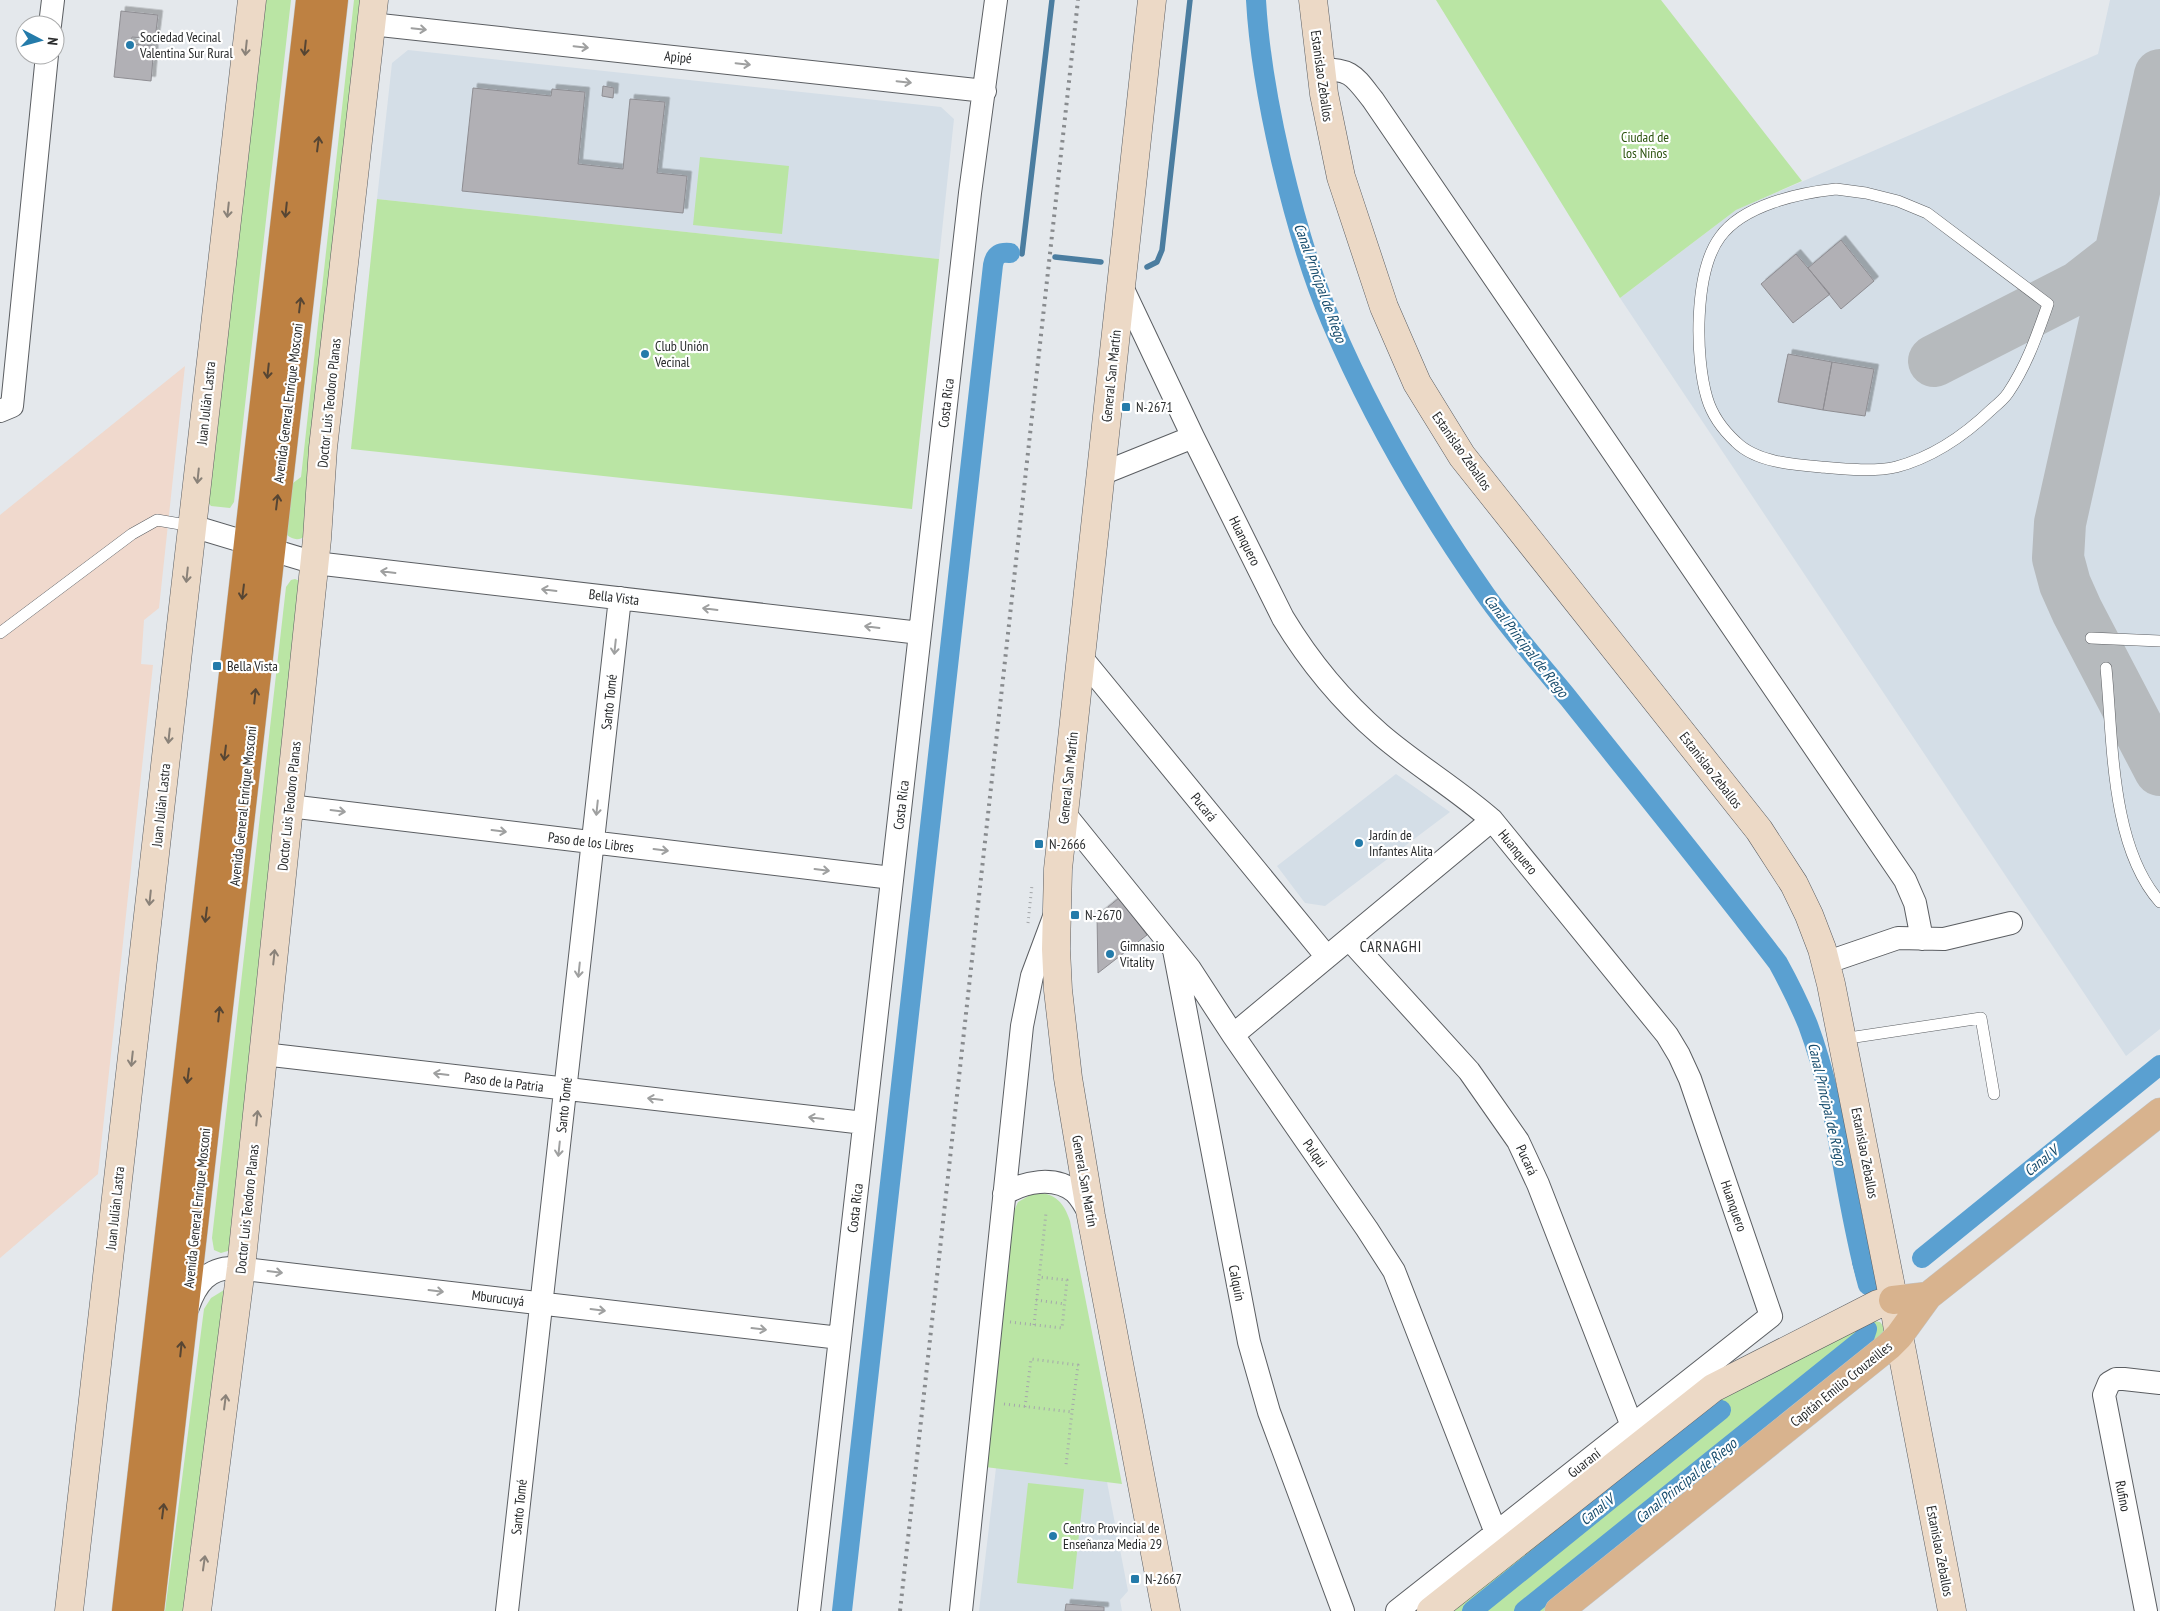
<svg xmlns="http://www.w3.org/2000/svg" width="2160" height="1611" viewBox="0 0 2160 1611" font-family="'PT Sans Narrow',sans-serif">
  <defs>
    <filter id="shadow"><feDropShadow dx="4.5" dy="-4.5" stdDeviation="0" flood-color="#0004"/></filter>
  </defs>
  <rect width="100%" height="100%" fill="#e4e8ec"/>
  <path fill="#d4dee7" d="M 2110,0 L 2160,0 L 2160,1029 L 2126,1056 L 1620,298 L 1736,210 L 2098,54 Z
    M 408,50 L 941,107 L 954,119 L 939,259 L 377,199 L 392,63 Z
    M 1396,774 L 1450,812 L 1325,906 L 1305,903 L 1277,866 Z
    M 996,1468 L 1107,1482 L 1128,1591 L 1120,1600 L 1122,1611 L 979,1611 Z"/>
  <path fill="#f0d9cd" d="M 185,366 L 159,608 L 144,620 L 141,664 L 153,665 L 98,1174 L 0,1258 L 0,515 Z"/>
  <path fill="#bae5a4" d="M 263,0 L 291,0 L 234,502 L 230,508 L 211,506 L 207,501 Z
    M 354,0 L 366,0 L 306,535 C 300,541 293,540 287,535 L 289,486 L 301,477 Z
    M 1436,0 L 1661,0 L 1802,181 L 1736,210 L 1620,298 Z
    M 700,157 L 789,166 L 782,234 L 693,225 Z
    M 377,199 L 939,259 L 912,509 L 351,449 Z
    M 295,579 L 302,582 L 231,1250 L 221,1253 L 214,1250 L 212,1238 L 286,587 L 291,580 Z
    M 1034,1193 C 1054,1192 1064,1202 1070,1221 L 1122,1484 L 985,1467 L 1011,1218 L 1018,1202 Z
    M 224,1290 L 190,1611 L 165,1611 L 204,1309 L 211,1298 Z
    M 1873,1321 L 1880,1322 C 1886,1328 1883,1334 1880,1340 L 1544,1611 L 1449,1611 L 1716,1398 Z
    M 1028,1483 L 1084,1489 L 1073,1589 L 1017,1583 Z"/>
  <g fill="none" stroke-linecap="round" stroke-linejoin="round">
    <path stroke="#4b7da0" stroke-width="5.5" d="M 1022,254 L 1052,0
      M 1055,257 L 1101,262
      M 1147,267 L 1157,262 L 1162,250 L 1190,0
      M 1860,1281 L 1855,1263 L 1860,1256"/>
    <path stroke="#5aa0d1" stroke-width="20" d="M 1256,0 C 1259,54 1269,108 1281,160 C 1294,215 1309,270 1331,321 C 1372,418 1425,508 1485,594 C 1511,631 1541,665 1569,699 C 1639,787 1710,874 1778,963 C 1789,983 1799,1003 1808,1025 C 1839,1108 1844,1199 1868,1285
      M 1922,1258 L 2160,1065
      M 842,1611 L 993,265 C 995,254 1000,252 1010,253
      M 1472,1611 L 1721,1410
      M 1524,1611 L 1864,1338 L 1867,1329"/>
    <path stroke="#b6babd" stroke-width="52" d="M 2160,75 L 2060,523 L 2058,558 L 2065,584 L 2077,611 L 2160,770
      M 1934,361 L 2079,287 L 2120,255"/>
  </g>
  <path fill="#b1b0b5" stroke="#8e8d92" filter="url(#shadow)" d="M 121,11 L 158,15 L 155,39 L 132,37 L 131,44 L 154,46 L 151,81 L 114,77 Z
    M 603,86 L 614,88 L 613,98 L 602,96 Z
    M 473,88 L 551,96 L 552,89 L 585,92 L 578,164 L 623,169 L 630,99 L 665,102 L 657,173 L 687,176 L 683,213 L 462,191 Z
    M 1841,240 L 1874,281 L 1841,309 L 1808,268 Z
    M 1796,254 L 1830,294 L 1793,323 L 1761,284 Z
    M 1788,354 L 1832,362 L 1823,410 L 1778,402 Z
    M 1832,362 L 1874,369 L 1865,416 L 1823,410 Z
    M 1119,898 L 1147,935 L 1098,973 L 1097,916 Z
    M 1066,1604 L 1104,1607 L 1104,1611 L 1065,1611 Z"/>
  <g fill="none" stroke-linecap="round" stroke-linejoin="round">
    <defs>
      <path id="lane" d="M 1836,189 L 1866,193 L 1898,201 L 1927,213 L 2048,304 C 2037,335 2027,365 2008,393 C 2004,399 1998,404 1992,409 C 1965,435 1934,457 1896,467 C 1874,472 1844,469 1821,467 C 1794,465 1756,462 1736,442 C 1723,430 1712,415 1707,398 C 1695,358 1694,272 1720,237 C 1743,205 1799,193 1836,189 Z
        M 0,633 L 132,534 L 157,520 L 192,526
        M 2091,638 L 2160,641
        M 2106,668 C 2113,739 2110,846 2160,902
        M 1842,1039 L 1981,1018 L 1994,1094"/>
      <path id="street" d="M 371,24 L 985,91
        M 50,25 L 53,0
        M 1320,69 C 1352,69 1354,76 1373,100 L 1905,880 L 1915,903 L 1922,939
        M 1121,285 L 1193,437 L 1283,618 C 1309,661 1342,701 1380,734 C 1416,765 1457,789 1492,820 L 1667,1035 L 1679,1055 L 1690,1079 L 1771,1316 L 1397,1611
        M 0,411 L 12,406 L 47,55
        M 1101,474 L 1193,437
        M 192,526 L 315,563 L 920,633
        M 1081,657 L 1327,957
        M 289,806 L 892,878
        M 1064,813 L 1190,969 L 1233,1035 L 1367,1229 L 1394,1271 L 1496,1533
        M 1349,939 L 1469,1071 L 1518,1141 L 1538,1184 L 1632,1426
        M 1174,950 L 1249,1342 L 1269,1412 L 1343,1611
        M 1825,963 L 1898,938 L 1944,939 L 2011,923
        M 1233,1035 L 1492,820
        M 263,1054 L 864,1123
        M 1004,1194 C 1024,1182 1054,1175 1075,1192 C 1081,1198 1086,1207 1090,1215
        M 188,1307 C 196,1284 208,1267 235,1268 L 840,1338
        M 507,1611 L 620,598
        M 809,1611 L 970,193 L 996,0
        M 961,1611 L 1022,1026 L 1032,976 L 1054,917
        M 2146,1611 L 2104,1395 L 2109,1383 L 2116,1379 L 2124,1379 L 2160,1383"/>
      <path id="secondary" d="M 1152,0 L 1058,869 L 1056,949 L 1058,990 L 1068,1078 L 1091,1216 L 1166,1611
        M 1313,0 L 1324,94 L 1341,177 L 1384,307 L 1417,383 L 1462,456 L 1759,830 L 1794,884 L 1809,915 L 1822,949 L 1831,984 L 1891,1287 L 1899,1336 L 1952,1611
        M 69,1611 L 252,0
        M 197,1611 L 241,1268 L 317,539 L 323,448 L 374,0
        M 1431,1611 L 1713,1388 L 1878,1304 L 1893,1300"/>
      <path id="primary" d="M 1893,1300 L 1928,1296
        M 1559,1611 L 1889,1346 L 1899,1336 L 1928,1296 L 2160,1112"/>
      <path id="highway" d="M 126,1611 L 310,0
        M 150,1611 L 334,0"/>
    </defs>
    <use href="#lane" stroke="#5b5e62" stroke-width="12"/>
    <use href="#street" stroke="#5b5e62" stroke-width="24"/>
    <use href="#secondary" stroke="#5b5e62" stroke-width="29"/>
    <use href="#primary" stroke="#c3c4c4" stroke-width="29"/>
    <use href="#highway" stroke="#c3c4c4" stroke-width="29"/>
    <path stroke="#a4a7aa" stroke-width="3" stroke-dasharray="1 4" stroke-linecap="butt" d="M 1028,923 L 1032,885
      M 1036,1300 L 1065,1304
      M 1010,1322 L 1062,1328 L 1067,1280 L 1039,1277
      M 1034,1325 L 1046,1213
      M 1004,1404 L 1072,1412 L 1066,1465
      M 1025,1407 L 1031,1359 L 1078,1365 L 1072,1412"/>
    <use href="#lane" stroke="#fff" stroke-width="11"/>
    <use href="#street" stroke="#fff" stroke-width="22"/>
    <use href="#secondary" stroke="#ecd9c6" stroke-width="28"/>
    <use href="#primary" stroke="#d8b38e" stroke-width="28"/>
    <use href="#highway" stroke="#be8142" stroke-width="28"/>
    <path stroke="#888b8e" stroke-width="4" stroke-dasharray="2.5 5" stroke-linecap="butt" d="M 900,1611 L 1078,0"/>
  </g>
  <defs><path id="oneway-shaft" d="M-6 0H5M1.5-3L5.5 0L1.5 3" fill="none" stroke-width="1.6" stroke-linecap="round" stroke-linejoin="round" transform="scale(1.25)"/></defs>
  <g stroke="#9fa0a0">
    <use href="#oneway-shaft" transform="translate(419 29) rotate(6)"/>
    <use href="#oneway-shaft" transform="translate(581 47) rotate(6)"/>
    <use href="#oneway-shaft" transform="translate(743 64) rotate(6)"/>
    <use href="#oneway-shaft" transform="translate(904 82) rotate(6)"/>
    <use href="#oneway-shaft" transform="translate(388 572) rotate(-173)"/>
    <use href="#oneway-shaft" transform="translate(549 590) rotate(-173)"/>
    <use href="#oneway-shaft" transform="translate(710 609) rotate(-173)"/>
    <use href="#oneway-shaft" transform="translate(872 627) rotate(-173)"/>
    <use href="#oneway-shaft" transform="translate(615 647) rotate(96)"/>
    <use href="#oneway-shaft" transform="translate(597 808) rotate(96)"/>
    <use href="#oneway-shaft" transform="translate(338 811) rotate(7)"/>
    <use href="#oneway-shaft" transform="translate(499 831) rotate(7)"/>
    <use href="#oneway-shaft" transform="translate(661 850) rotate(7)"/>
    <use href="#oneway-shaft" transform="translate(822 870) rotate(7)"/>
    <use href="#oneway-shaft" transform="translate(579 970) rotate(96)"/>
    <use href="#oneway-shaft" transform="translate(441 1074) rotate(-173)"/>
    <use href="#oneway-shaft" transform="translate(655 1099) rotate(-173)"/>
    <use href="#oneway-shaft" transform="translate(816 1118) rotate(-173)"/>
    <use href="#oneway-shaft" transform="translate(559 1149) rotate(96)"/>
    <use href="#oneway-shaft" transform="translate(275 1272) rotate(7)"/>
    <use href="#oneway-shaft" transform="translate(436 1291) rotate(7)"/>
    <use href="#oneway-shaft" transform="translate(598 1310) rotate(7)"/>
    <use href="#oneway-shaft" transform="translate(759 1329) rotate(7)"/>
  </g>
  <g stroke="#8a8279">
    <use href="#oneway-shaft" transform="translate(246 48) rotate(96)"/>
    <use href="#oneway-shaft" transform="translate(228 210) rotate(96)"/>
    <use href="#oneway-shaft" transform="translate(198 476) rotate(96)"/>
    <use href="#oneway-shaft" transform="translate(187 575) rotate(96)"/>
    <use href="#oneway-shaft" transform="translate(169 736) rotate(96)"/>
    <use href="#oneway-shaft" transform="translate(150 898) rotate(96)"/>
    <use href="#oneway-shaft" transform="translate(274 957) rotate(-84)"/>
    <use href="#oneway-shaft" transform="translate(132 1059) rotate(96)"/>
    <use href="#oneway-shaft" transform="translate(257 1118) rotate(-84)"/>
    <use href="#oneway-shaft" transform="translate(225 1402) rotate(-83)"/>
    <use href="#oneway-shaft" transform="translate(204 1563) rotate(-82)"/>
  </g>
  <g stroke="#564533">
    <use href="#oneway-shaft" transform="translate(305 48) rotate(96)"/>
    <use href="#oneway-shaft" transform="translate(318 144) rotate(-83)"/>
    <use href="#oneway-shaft" transform="translate(286 210) rotate(96)"/>
    <use href="#oneway-shaft" transform="translate(300 305) rotate(-83)"/>
    <use href="#oneway-shaft" transform="translate(268 371) rotate(96)"/>
    <use href="#oneway-shaft" transform="translate(277 502) rotate(-83)"/>
    <use href="#oneway-shaft" transform="translate(243 592) rotate(97)"/>
    <use href="#oneway-shaft" transform="translate(255 696) rotate(-84)"/>
    <use href="#oneway-shaft" transform="translate(225 753) rotate(97)"/>
    <use href="#oneway-shaft" transform="translate(206 915) rotate(97)"/>
    <use href="#oneway-shaft" transform="translate(219 1014) rotate(-84)"/>
    <use href="#oneway-shaft" transform="translate(188 1076) rotate(97)"/>
    <use href="#oneway-shaft" transform="translate(181 1349) rotate(-84)"/>
    <use href="#oneway-shaft" transform="translate(163 1511) rotate(-83)"/>
  </g>
  <g fill="#247baa" stroke="#fff" stroke-width="2">
    <circle cx="130" cy="45" r="5"/>
    <circle cx="645" cy="354" r="5"/>
    <rect x="1121" y="402" width="10" height="10" rx="2.5"/>
    <rect x="212" y="661" width="10" height="10" rx="2.5"/>
    <circle cx="1359" cy="843" r="5"/>
    <rect x="1034" y="839" width="10" height="10" rx="2.5"/>
    <rect x="1070" y="910" width="10" height="10" rx="2.5"/>
    <circle cx="1110" cy="954" r="5"/>
    <circle cx="1053" cy="1536" r="5"/>
    <rect x="1130" y="1574" width="10" height="10" rx="2.5"/>
  </g>
  <g text-anchor="middle" stroke-width="4.5" stroke-linejoin="round" paint-order="stroke">
    <g font-size="14" fill="#292b2c" stroke="#fff" text-anchor="start">
      <text x="140" y="42">Sociedad Vecinal<tspan x="140" dy="16">Valentina Sur Rural</tspan></text>
      <text x="655" y="351">Club Unión<tspan x="655" dy="16">Vecinal</tspan></text>
      <text x="1136" y="412">N-2671</text>
      <text x="227" y="671">Bella Vista</text>
      <text x="1369" y="840">Jardín de<tspan x="1369" dy="16">Infantes Alita</tspan></text>
      <text x="1049" y="849">N-2666</text>
      <text x="1085" y="920">N-2670</text>
      <text x="1120" y="951">Gimnasio<tspan x="1120" dy="16">Vitality</tspan></text>
      <text x="1063" y="1533">Centro Provincial de<tspan x="1063" dy="16">Enseñanza Media 29</tspan></text>
      <text x="1145" y="1584">N-2667</text>
    </g>
    <g font-size="14" fill="#292b2c" stroke="#fff">
      <text transform="translate(678 57) rotate(6)" y="5">Apipé</text>
      <text transform="translate(1322 76) rotate(82)" y="5">Estanislao Zeballos</text>
      <text transform="translate(1111 376) rotate(-84)" y="5">General San Martín</text>
      <text transform="translate(206 403) rotate(-84)" y="5">Juan Julián Lastra</text>
      <text transform="translate(288 403) rotate(-83)" y="5">Avenida General Enrique Mosconi</text>
      <text transform="translate(329 403) rotate(-84)" y="5">Doctor Luis Teodoro Planas</text>
      <text transform="translate(946 403) rotate(-83)" y="5">Costa Rica</text>
      <text transform="translate(1462 451) rotate(55)" y="5">Estanislao Zeballos</text>
      <text transform="translate(1245 541) rotate(64)" y="5">Huanquero</text>
      <text transform="translate(614 597) rotate(7)" y="5">Bella Vista</text>
      <text transform="translate(609 702) rotate(-84)" y="5">Santo Tomé</text>
      <text transform="translate(1711 770) rotate(52)" y="5">Estanislao Zeballos</text>
      <text transform="translate(1068 778) rotate(-84)" y="5">General San Martín</text>
      <text transform="translate(161 805) rotate(-84)" y="5">Juan Julián Lastra</text>
      <text transform="translate(901 805) rotate(-83)" y="5">Costa Rica</text>
      <text transform="translate(243 806) rotate(-84)" y="5">Avenida General Enrique Mosconi</text>
      <text transform="translate(289 806) rotate(-84)" y="5">Doctor Luis Teodoro Planas</text>
      <text transform="translate(1204 807) rotate(51)" y="5">Pucará</text>
      <text transform="translate(591 842) rotate(7)" y="5">Paso de los Libres</text>
      <text transform="translate(1518 852) rotate(51)" y="5">Huanquero</text>
      <text transform="translate(504 1082) rotate(7)" y="5">Paso de la Patria</text>
      <text transform="translate(564 1105) rotate(-84)" y="5">Santo Tomé</text>
      <text transform="translate(1315 1153) rotate(55)" y="5">Pulqui</text>
      <text transform="translate(1865 1153) rotate(79)" y="5">Estanislao Zeballos</text>
      <text transform="translate(1527 1160) rotate(65)" y="5">Pucará</text>
      <text transform="translate(1085 1181) rotate(80)" y="5">General San Martín</text>
      <text transform="translate(1734 1206) rotate(71)" y="5">Huanquero</text>
      <text transform="translate(115 1208) rotate(-84)" y="5">Juan Julián Lastra</text>
      <text transform="translate(197 1208) rotate(-84)" y="5">Avenida General Enrique Mosconi</text>
      <text transform="translate(855 1208) rotate(-83)" y="5">Costa Rica</text>
      <text transform="translate(247 1209) rotate(-84)" y="5">Doctor Luis Teodoro Planas</text>
      <text transform="translate(1237 1283) rotate(79)" y="5">Calquín</text>
      <text transform="translate(498 1298) rotate(7)" y="5">Mburucuyá</text>
      <text transform="translate(1841 1384) rotate(-39)" y="5">Capitán Emilio Crouzeilles</text>
      <text transform="translate(1584 1463) rotate(-38)" y="5">Guaraní</text>
      <text transform="translate(2123 1496) rotate(79)" y="5">Rufino</text>
      <text transform="translate(519 1507) rotate(-84)" y="5">Santo Tomé</text>
      <text transform="translate(1940 1551) rotate(79)" y="5">Estanislao Zeballos</text>
    </g>
    <g font-size="14" fill="#2c530f" stroke="#fff">
      <text x="1645" y="142">Ciudad de<tspan x="1645" dy="16">los Niños</tspan></text>
    </g>
    <g font-size="15" font-style="italic" fill="#154b6c" stroke="#fff">
      <text transform="translate(1320 283) rotate(70)" y="5">Canal Principal de Riego</text>
      <text transform="translate(1526 646) rotate(52)" y="5">Canal Principal de Riego</text>
      <text transform="translate(1827 1104) rotate(77)" y="5">Canal Principal de Riego</text>
      <text transform="translate(2041 1161) rotate(-39)" y="5">Canal V</text>
      <text transform="translate(1686 1481) rotate(-39)" y="5">Canal Principal de Riego</text>
      <text transform="translate(1597 1510) rotate(-39)" y="5">Canal V</text>
    </g>
    <g font-size="15" letter-spacing="1" fill="#292b2c" stroke="#fff">
      <text x="1391" y="952">CARNAGHI</text>
    </g>
  </g>
  <g transform="translate(40 40) rotate(96)"><circle r="24" fill="#ffffff" stroke="#a9aaab"/>
  <path d="M0-4L9 19L0 12L-9 19Z" fill="#247baa"/>
  <text y="-8" font-size="14" font-weight="bold" text-anchor="middle" fill="#292b2c">N</text>
  </g>
</svg>
